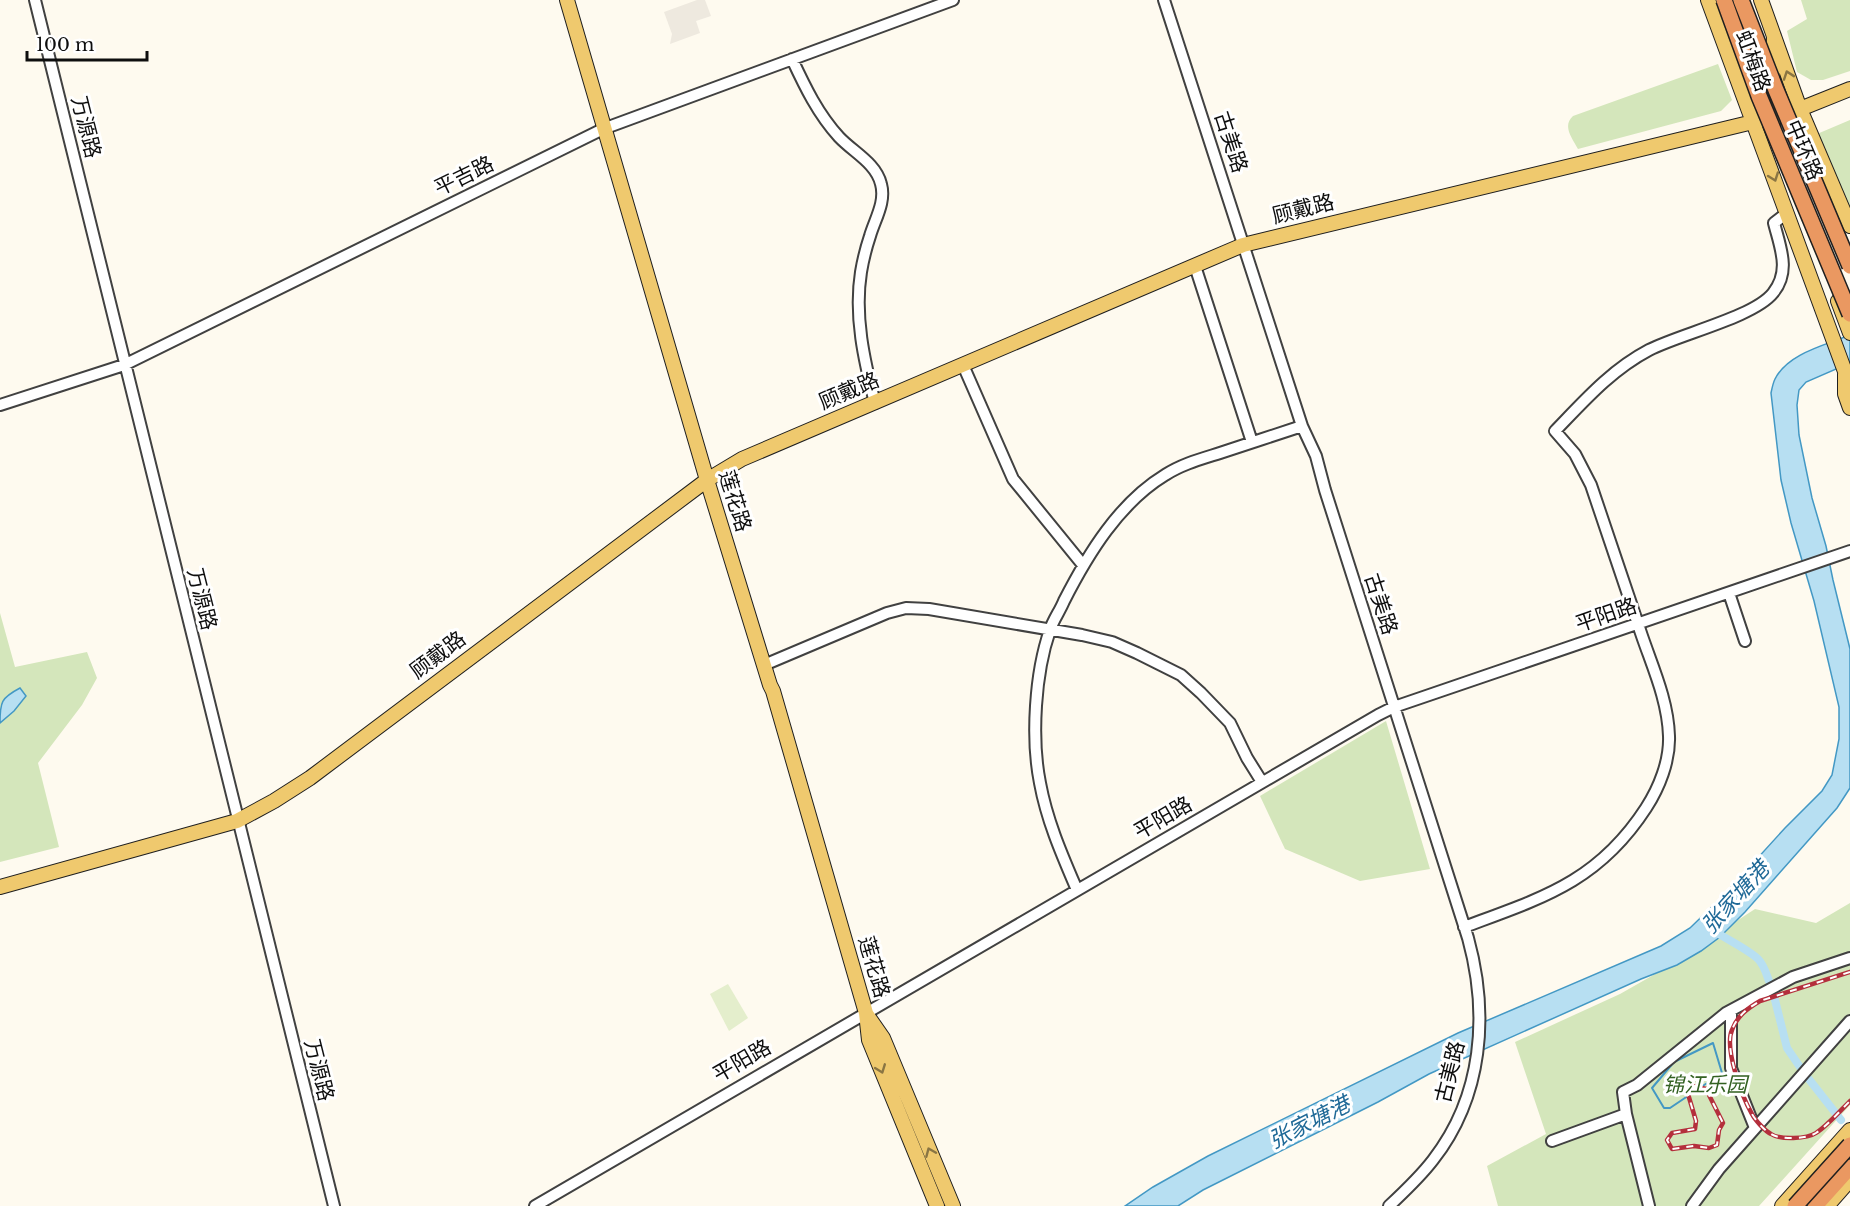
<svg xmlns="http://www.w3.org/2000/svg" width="1850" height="1206" viewBox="0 0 1850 1206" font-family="'Libre Baskerville','Noto Sans SC',serif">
  <rect width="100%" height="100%" fill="#fefaef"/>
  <path fill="#d4e6bb" d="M 1801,0 L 1850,0 L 1850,71 L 1823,80 L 1811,80 L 1797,72 L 1787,31 L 1807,19 Z
    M 1718,64 L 1732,100 L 1721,111 L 1578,149 C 1572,138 1562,126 1573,116 Z
    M 1850,120 L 1850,208 L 1817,134 Z
    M 0,613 L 15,667 L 87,652 L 97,678 L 82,705 L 38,763 L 59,847 L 0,862 Z
    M 1386,721 L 1430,869 L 1360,881 L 1285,849 L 1260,796 Z
    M 1850,903 L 1850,1105 L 1759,1206 L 1498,1206 L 1487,1166 L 1546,1134 L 1515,1042 L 1620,994 L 1657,973 L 1755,909 L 1816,923 Z"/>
  <path fill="#e4eecc" d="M 728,984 L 748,1018 L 729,1031 L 710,994 Z"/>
  <path fill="#eee9df" d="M 697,0 L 705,0 L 711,16 L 696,21 L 700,33 L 670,44 L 672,34 L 664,12 Z"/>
  <path fill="#b7dff2" stroke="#4398c4" stroke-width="1.5" d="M 1850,335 L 1850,363 L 1806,382 L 1799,390 L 1797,405 L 1799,435 L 1812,498 L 1826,546 L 1833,580 L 1850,649 L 1850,788 L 1837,808 L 1745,912 L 1720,937 L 1701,951 L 1677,965 L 1641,979 L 1429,1074 L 1378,1102 L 1203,1190 L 1178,1206 L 1125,1206 L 1153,1187 L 1208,1156 L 1458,1033 L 1661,946 L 1690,928 L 1724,895 L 1785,828 L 1822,791 L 1832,775 L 1839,739 L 1839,707 L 1814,601 L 1791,523 L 1781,480 L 1771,393 C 1772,388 1773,383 1775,379 C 1788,353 1826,345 1850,335 Z
    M 20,688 L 26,696 L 14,711 L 0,723 C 0,702 1,698 20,688 Z"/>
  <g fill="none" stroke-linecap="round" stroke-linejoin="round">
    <path stroke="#4398c4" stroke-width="2" d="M 1713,1043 L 1722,1073 L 1670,1108 L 1664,1108 L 1652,1088 L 1674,1062 Z"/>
    <path stroke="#b7dff2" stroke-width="8" d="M 1711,929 C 1724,938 1748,949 1758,959 C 1764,965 1766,973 1769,981
      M 1775,1000 L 1787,1048 L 1800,1067
      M 1808,1078 L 1841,1120"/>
    <defs>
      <path id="minor" d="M 35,0 L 334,1206
        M 1164,0 L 1302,426 L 1316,456 L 1325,490 L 1468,938 C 1489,1014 1483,1096 1433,1160 C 1420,1177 1404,1192 1389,1206
        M 792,59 C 805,87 818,114 839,137 C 853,152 876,163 881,184 C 886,202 875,219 870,236 C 866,248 863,260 861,272 C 854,316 864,360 875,403
        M 1195,266 L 1252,442
        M 963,365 L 1013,479 L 1083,565
        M 0,405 L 124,365 L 603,129 L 953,0
        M 1729,593 L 1745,641
        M 764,665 L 887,613 L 906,608 L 929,609 L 1082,635 L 1112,642 L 1137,653 L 1181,675 L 1201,693 L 1230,723 L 1247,758 L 1262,782
        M 1077,890 C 1062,855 1047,821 1040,783 C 1031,738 1035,673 1050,630 C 1053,620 1060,611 1064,601 C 1088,554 1119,503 1165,475 C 1182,464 1201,459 1220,453 C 1247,444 1275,435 1302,426
        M 1464,927 C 1542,898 1598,882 1646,808 C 1659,788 1670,761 1669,736 C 1668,701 1653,668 1642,636 C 1625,586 1608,535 1591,485 L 1575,454 L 1555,431 C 1584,401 1611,370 1649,350 C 1680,334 1754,317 1773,293 C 1791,271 1780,247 1774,223 L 1787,213
        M 1731,1011 L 1731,1068 L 1755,1128
        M 1552,1141 L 1626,1114
        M 535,1206 C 815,1040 1097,878 1378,715 L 1394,707 L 1850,551
        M 1649,1206 L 1626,1114 L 1623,1092 L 1637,1085 L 1726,1013 L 1793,977 L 1850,958
        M 1692,1206 L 1719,1169 L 1850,1021"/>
      <path id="major" d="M 567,0 L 707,480 L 770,685 L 773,691 L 866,1013 L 869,1040 L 937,1206
        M 1708,0 L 1850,385
        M 1761,0 L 1800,109 L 1850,226
        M 1773,123 L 1771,117 L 1774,36
        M 1838,301 L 1850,333
        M 1845,374 L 1845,394 L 1850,408
        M 0,887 L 237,821 L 274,801 L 310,778 L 707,480 L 742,459 L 1243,245 L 1753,122 L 1800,109 L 1850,89
        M 867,1015 L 883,1038 L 953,1206
        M 1782,1206 L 1850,1130
        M 1827,1206 L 1850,1180"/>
      <path id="highway" d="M 1815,1206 L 1850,1167"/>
    </defs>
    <use href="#minor" stroke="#414141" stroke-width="14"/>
    <use href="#major" stroke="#1f1f1f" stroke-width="16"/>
    <use href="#highway" stroke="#1f1f1f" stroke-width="18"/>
    <use href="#minor" stroke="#fff" stroke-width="10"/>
    <use href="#major" stroke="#efc96e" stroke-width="14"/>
    <use href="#highway" stroke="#ea9861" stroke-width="15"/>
    <defs>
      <path id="rail" d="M 1850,972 L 1760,1001 C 1748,1008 1737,1016 1732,1030 C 1724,1048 1742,1097 1752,1114 C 1755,1120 1765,1131 1771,1134 C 1780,1140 1807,1139 1816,1133 C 1827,1126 1840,1111 1850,1101
        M 1694,1086 L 1706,1089 L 1723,1123 L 1719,1130 L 1717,1145 L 1709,1148 L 1694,1146 L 1672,1149 L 1667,1140 L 1672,1133 L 1695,1129 L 1696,1121 L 1688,1094 Z"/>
    </defs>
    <use href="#rail" stroke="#b42f3c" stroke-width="4.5"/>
    <use href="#rail" stroke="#fff" stroke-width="2" stroke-dasharray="7" stroke-linecap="butt"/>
    <defs>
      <path id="highway-bridge" d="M 1724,0 L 1759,96 L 1850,314
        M 1741,0 L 1776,90 L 1850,266
        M 1795,1206 L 1850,1145"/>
    </defs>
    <use href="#highway-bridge" stroke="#1f1f1f" stroke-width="18" stroke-linecap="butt"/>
    <use href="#highway-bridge" stroke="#ea9861" stroke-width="15"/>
  </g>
  <defs><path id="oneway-chevron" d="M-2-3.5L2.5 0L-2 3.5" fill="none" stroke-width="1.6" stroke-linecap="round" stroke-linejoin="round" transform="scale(1.5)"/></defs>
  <g stroke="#8a7543">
    <use href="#oneway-chevron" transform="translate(1788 75) rotate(-109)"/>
    <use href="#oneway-chevron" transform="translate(1774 177) rotate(70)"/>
    <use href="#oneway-chevron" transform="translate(881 1069) rotate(69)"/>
    <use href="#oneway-chevron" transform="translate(930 1152) rotate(-113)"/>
  </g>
  <g text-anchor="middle" stroke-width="6" stroke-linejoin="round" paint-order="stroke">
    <g font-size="21" fill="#0e0e0e" stroke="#fff">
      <text transform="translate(1753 61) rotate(70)" y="7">虹梅路</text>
      <text transform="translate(86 127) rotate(76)" y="7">万源路</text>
      <text transform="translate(1231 142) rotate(72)" y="7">古美路</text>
      <text transform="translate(1804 150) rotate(67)" y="7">中环路</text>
      <text transform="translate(464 176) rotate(-26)" y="7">平吉路</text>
      <text transform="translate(1303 209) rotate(-14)" y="7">顾戴路</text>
      <text transform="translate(849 391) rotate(-23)" y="7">顾戴路</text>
      <text transform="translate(735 501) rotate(73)" y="7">莲花路</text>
      <text transform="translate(202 599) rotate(76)" y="7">万源路</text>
      <text transform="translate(1381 604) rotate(72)" y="7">古美路</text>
      <text transform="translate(1606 615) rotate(-19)" y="7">平阳路</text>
      <text transform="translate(438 655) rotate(-37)" y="7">顾戴路</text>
      <text transform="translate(1163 818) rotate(-30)" y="7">平阳路</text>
      <text transform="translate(874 967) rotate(74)" y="7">莲花路</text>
      <text transform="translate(742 1061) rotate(-30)" y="7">平阳路</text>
      <text transform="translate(319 1070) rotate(76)" y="7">万源路</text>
      <text transform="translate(1450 1072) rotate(-76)" y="7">古美路</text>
    </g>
    <g font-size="21" font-style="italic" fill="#336122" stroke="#fff">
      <text x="1705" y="1092">锦江乐园</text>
    </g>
    <g font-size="22" font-style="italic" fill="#1f6997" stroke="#fff">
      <text transform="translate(1735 897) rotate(-48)" y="8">张家塘港</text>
      <text transform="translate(1309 1122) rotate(-27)" y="8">张家塘港</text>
    </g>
  </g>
  <path d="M27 51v9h120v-9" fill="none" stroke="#0e0e0e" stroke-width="3"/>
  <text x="36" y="51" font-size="18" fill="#0e0e0e" stroke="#ffffff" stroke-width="4.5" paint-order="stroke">100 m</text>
</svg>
